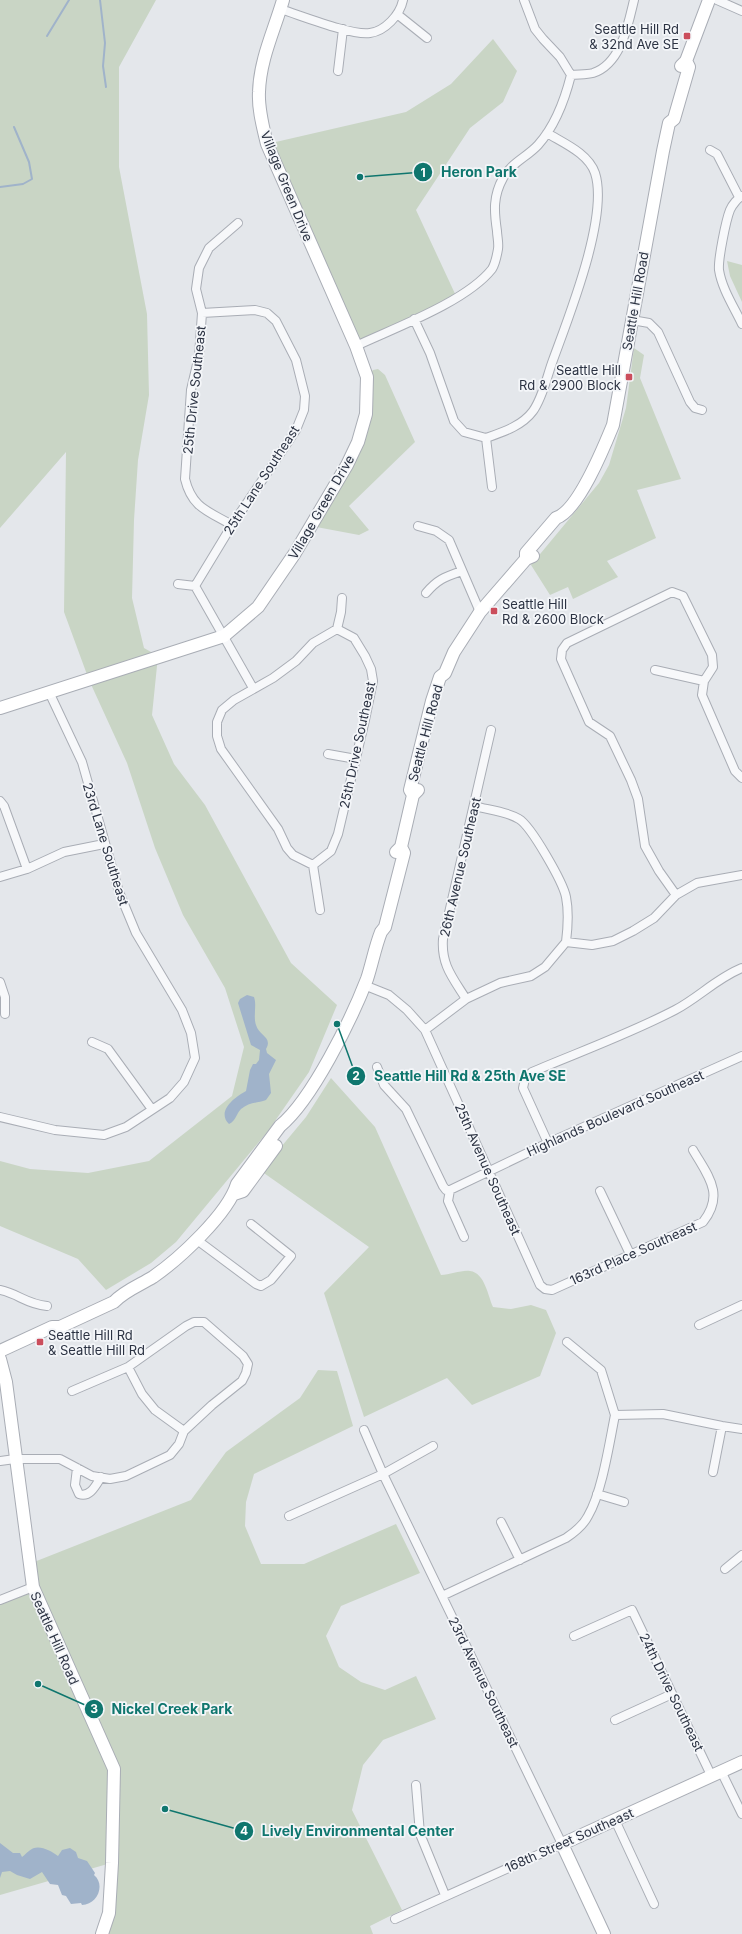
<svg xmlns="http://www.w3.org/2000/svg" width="742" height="1934" viewBox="0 0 742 1934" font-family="Inter,sans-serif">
  <rect width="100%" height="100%" fill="#e4e7eb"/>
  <path fill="#c9d5c5" d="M 0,0 L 156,0 L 119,67 L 119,167 L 147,314 L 149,395 L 138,460 L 134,520 L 132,598 L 144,648 L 158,656 L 152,715 L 174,764 L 205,805 L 291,963 L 337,1005 L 309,1072 L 268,1131 L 176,1242 L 151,1263 L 106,1290 L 78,1259 L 0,1226 L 0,1161 L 30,1169 L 88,1173 L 149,1161 L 232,1096 L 244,1047 L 225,988 L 183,915 L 155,848 L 127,763 L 89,680 L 64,612 L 66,452 L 0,528 Z
    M 493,39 L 517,71 L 503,102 L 470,128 L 416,210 L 457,298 L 356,346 L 267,144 L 406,112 L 451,84 Z
    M 727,261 L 742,265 L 742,302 L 730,276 Z
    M 634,348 L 644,355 L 640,378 L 681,479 L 637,490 L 656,538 L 607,561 L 618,577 L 573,599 L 568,587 L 550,595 L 531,565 L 599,483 L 609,465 L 626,408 Z
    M 378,369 L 385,375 L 415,442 L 349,506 L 369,530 L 359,535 L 311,526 L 358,442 L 367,377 L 373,370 Z
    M 331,1078 L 375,1127 L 441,1275 C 450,1275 461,1270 470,1271 C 485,1273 488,1296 493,1307 L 511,1309 L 531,1305 L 546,1310 L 556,1333 L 540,1376 L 472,1405 L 447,1378 L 364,1417 L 324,1293 L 369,1247 L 261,1171 L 306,1117 Z
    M 318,1370 L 337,1371 L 353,1426 L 254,1474 L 246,1502 L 245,1526 L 261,1564 L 304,1564 L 396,1524 L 420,1573 L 341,1606 L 326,1636 L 339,1667 L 361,1682 L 385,1690 L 416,1676 L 436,1719 L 383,1740 L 363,1765 L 352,1810 L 402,1910 L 370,1926 L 373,1934 L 102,1934 L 111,1863 L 0,1895 L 0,1600 L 33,1587 L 29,1564 L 191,1500 L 226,1452 L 300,1398 Z"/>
  <path fill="#a0b3ca" d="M 247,995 L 254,997 C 257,1005 253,1016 256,1025 C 259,1036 273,1037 266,1049 L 267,1053 L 276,1060 L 269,1074 L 271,1093 L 266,1100 C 258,1103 249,1102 241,1109 C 236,1114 236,1121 229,1124 C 216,1111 235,1097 246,1091 L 250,1070 L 253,1064 L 256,1064 L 259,1060 L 260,1050 L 251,1045 L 238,1003 L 240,999 Z
    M 0,1843 L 13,1853 L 20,1853 L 22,1857 C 25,1855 26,1853 29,1851 C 37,1843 50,1850 58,1856 L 62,1850 L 70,1848 L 76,1852 L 78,1858 L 87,1861 L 95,1873 L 94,1875 C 106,1885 97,1905 82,1905 L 81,1903 L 71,1904 L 66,1896 L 62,1895 L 58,1885 L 50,1884 L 42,1872 L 30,1879 L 17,1875 L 10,1871 L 2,1872 L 0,1878 Z"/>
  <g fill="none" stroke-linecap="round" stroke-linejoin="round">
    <path stroke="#a0b3ca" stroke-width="2" d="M 100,0 L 105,43 L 103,66 L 106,87
      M 47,36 L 69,0
      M 0,187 L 23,184 L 32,179 L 29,162 L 14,127"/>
    <defs>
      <path id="street" d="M 524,0 L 535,29 L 543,39 L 560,57 L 571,75
        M 717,0 L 742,11
        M 280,9 C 300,15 352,36 370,33 C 385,31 400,15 403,0
        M 397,14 L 427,38
        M 338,71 L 343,29
        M 571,75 C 578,74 586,75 593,73 C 621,64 628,25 634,0
        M 710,150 L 717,154 L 739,197
        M 742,196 C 738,198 732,205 730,210 C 726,220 718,259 719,270 C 722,289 734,307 742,324
        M 202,313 L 255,310 L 267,313 L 276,321 L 296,360 L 305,396 L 304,410 L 296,430 L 232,525 L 195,586 L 253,688
        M 414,319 L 430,353 L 454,421 L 464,432 L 486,438 L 492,487
        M 632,320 L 649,323 L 658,332 L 690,402 L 695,408 L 702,410
        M 356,346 C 394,328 466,302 492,269 C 495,264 497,255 498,249 C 499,243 497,236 497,231 C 494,211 493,196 503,178 C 511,163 527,157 538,145 C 555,126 565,99 571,75
        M 486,438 C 503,432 522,426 533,411 C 543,397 547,376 553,360 C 569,316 609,216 595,173 C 588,153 563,143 547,133
        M 232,525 C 208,511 192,508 185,479 L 191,390 L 199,356 L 202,313 L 196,289 L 199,268 L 209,248 L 238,223
        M 418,526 L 436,531 L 449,540 L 480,612
        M 178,584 L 195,586
        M 426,593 C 438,579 445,577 462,571
        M 337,629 L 341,612 L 342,598
        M 655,670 L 704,681
        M 328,754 L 356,759
        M 0,801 L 4,806 L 27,869
        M 474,806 C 489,810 506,811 519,819 C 531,826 563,882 566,897 C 569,912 568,926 566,942
        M 313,865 L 293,855 L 287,848 L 278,829 L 221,749 L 217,736 L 217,722 L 222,710 L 234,700 L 273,678 L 296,661 L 313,643 L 337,629
        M 313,865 L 331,851 L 338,834 L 365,720 L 373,681 L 371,669 L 365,656 L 354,638 L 337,629
        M 313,865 L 320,910
        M 0,877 L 27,869 L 64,852 L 104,844
        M 676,895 L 659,871 L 645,846 L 638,799 L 631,780 L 610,736 L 589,722 L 561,659 L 562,650 L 567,643 L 672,592 L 683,596 L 712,655 L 713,667 L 704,681 L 702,695 L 735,771 L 742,778
        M 566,942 L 592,945 L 613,941 L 633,931 L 654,918 L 676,895 L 697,883 L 742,875
        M 0,982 L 5,997 L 5,1014
        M 364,985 L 389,995 L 407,1010 L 425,1030 L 540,1285 L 545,1289 L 552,1290 L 703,1222 C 725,1194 708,1176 693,1150
        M 466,999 C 453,978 441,965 443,939 L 491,730
        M 425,1030 L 466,999 L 500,983 L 531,976 L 545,967 L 566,942
        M 92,1042 L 108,1049 L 151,1108
        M 377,1067 L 384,1085 L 406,1109 L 443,1186 L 446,1190 L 450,1190 L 548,1143 L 742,1056
        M 0,1117 L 55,1130 L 104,1135 L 126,1127 L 170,1098 L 184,1082 L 195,1058 L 191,1033 L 182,1010 L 136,933 L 119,892 L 82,762 L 49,692
        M 548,1143 L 523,1088 L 525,1079 L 532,1072 C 579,1052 629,1034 675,1010 C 698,998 717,978 742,968
        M 450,1190 L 448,1201 L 464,1237
        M 600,1191 L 630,1254
        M 197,1240 L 256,1284 L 261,1286 L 271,1280 L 291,1256 L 251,1224
        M 0,1290 C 19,1294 26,1304 47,1306
        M 699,1325 L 742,1305
        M 567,1342 L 601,1370 L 615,1415
        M 128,1367 L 142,1394 L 155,1410 L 184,1431
        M 364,1430 L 383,1474 L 562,1844 L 395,1919
        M 0,1461 L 15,1459 L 60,1459 L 92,1476 L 110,1479 L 126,1476 L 170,1455 L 179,1444 L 184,1431 L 212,1405 L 242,1381 L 246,1373 L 248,1364 L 243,1356 L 204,1322 L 194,1322 L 186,1326 L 128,1367 L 72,1391
        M 77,1468 L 75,1485 L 79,1494 C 90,1498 96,1485 101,1477
        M 713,1472 L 722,1426
        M 597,1494 L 624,1502
        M 289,1516 L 383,1474 L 433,1446
        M 501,1522 L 520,1560
        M 725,1569 L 742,1555
        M 442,1596 L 566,1538 C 575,1532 583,1526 588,1516 C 602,1492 609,1445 615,1415 L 663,1414 L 722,1426 L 742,1429
        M 0,1600 L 33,1587
        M 574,1636 L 632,1610 L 711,1775
        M 615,1720 L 672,1694
        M 721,1771 L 742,1814
        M 416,1785 L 420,1834 L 445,1895
        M 615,1820 L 654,1904"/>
      <path id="secondary" d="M 681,66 L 686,61 L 709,0
        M 526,559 L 526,553 L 556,518 C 578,511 604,447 613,425 L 663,151 L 669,123 L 674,119 L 689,67 L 686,61
        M 0,708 L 224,636 L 258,607 L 295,553 L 347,465 L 358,442 L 366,414 L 367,377 L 356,346 L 267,144 C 263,127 258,109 259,92 C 260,59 274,31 283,0
        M 413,795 L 410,790 L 432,701 L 440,677 L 445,673 L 454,652 L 480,612 L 526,559 L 533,556
        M 396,852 L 401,847 L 413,795 L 418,790
        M 234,1194 L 243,1191 L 276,1146
        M 0,1351 L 52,1327 L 60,1327 L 114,1302 C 124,1291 140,1285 153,1277 C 179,1259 228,1214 237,1184 L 280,1126 C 312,1100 352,1018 367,979 C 372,964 375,947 381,932 L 385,927 L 404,853 L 401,847
        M 0,1359 L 6,1382 L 33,1587 L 114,1769 L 112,1863 L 109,1913 L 102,1934
        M 604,1934 L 562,1844 L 742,1762"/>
    </defs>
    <use href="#street" stroke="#a9adb5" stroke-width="10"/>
    <use href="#secondary" stroke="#a9adb5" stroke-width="14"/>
    <use href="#street" stroke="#f7f8fa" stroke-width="8"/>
    <use href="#secondary" stroke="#fff" stroke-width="12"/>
  </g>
  <g fill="#cb4e5c" stroke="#f4f6f9" stroke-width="1.5">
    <rect x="683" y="32" width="8" height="8" rx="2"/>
    <rect x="625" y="373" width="8" height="8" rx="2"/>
    <rect x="490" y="607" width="8" height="8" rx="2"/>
    <rect x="36" y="1338" width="8" height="8" rx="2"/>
  </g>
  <g text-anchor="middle" stroke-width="3.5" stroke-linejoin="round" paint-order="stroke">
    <g font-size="13" fill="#2c3343" stroke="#f4f6f9" text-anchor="end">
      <text x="679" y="34">Seattle Hill Rd<tspan x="679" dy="15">&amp; 32nd Ave SE</tspan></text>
      <text x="621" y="375">Seattle Hill<tspan x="621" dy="15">Rd &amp; 2900 Block</tspan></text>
      <text x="502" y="609" text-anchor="start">Seattle Hill<tspan x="502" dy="15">Rd &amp; 2600 Block</tspan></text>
      <text x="48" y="1340" text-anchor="start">Seattle Hill Rd<tspan x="48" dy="15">&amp; Seattle Hill Rd</tspan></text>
    </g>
    <g font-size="13" fill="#2c3343" stroke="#f4f6f9">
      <text transform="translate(287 186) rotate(68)" y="5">Village Green Drive</text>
      <text transform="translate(635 301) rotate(-80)" y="5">Seattle Hill Road</text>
      <text transform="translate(194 390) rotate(-84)" y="5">25th Drive Southeast</text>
      <text transform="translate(261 480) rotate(-57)" y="5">25th Lane Southeast</text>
      <text transform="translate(321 507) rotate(-60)" y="5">Village Green Drive</text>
      <text transform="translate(425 733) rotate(-75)" y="5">Seattle Hill Road</text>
      <text transform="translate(357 745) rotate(-78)" y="5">25th Drive Southeast</text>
      <text transform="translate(106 844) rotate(73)" y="5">23rd Lane Southeast</text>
      <text transform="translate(460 867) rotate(-77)" y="5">26th Avenue Southeast</text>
      <text transform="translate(615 1113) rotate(-24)" y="5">Highlands Boulevard Southeast</text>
      <text transform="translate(488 1169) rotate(66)" y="5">25th Avenue Southeast</text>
      <text transform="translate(633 1253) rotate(-24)" y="5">163rd Place Southeast</text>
      <text transform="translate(55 1638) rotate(66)" y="5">Seattle Hill Road</text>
      <text transform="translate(484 1682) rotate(64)" y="5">23rd Avenue Southeast</text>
      <text transform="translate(672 1692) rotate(64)" y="5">24th Drive Southeast</text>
      <text transform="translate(569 1840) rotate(-24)" y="5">168th Street Southeast</text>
    </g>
  </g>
  <path fill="none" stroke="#0f766e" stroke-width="1.5" d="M360 177L423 172M337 1024L356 1076M38 1684L94 1709M165 1809L244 1831"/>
  <g fill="#0f766e" stroke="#f4f6f9" stroke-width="1.5">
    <circle cx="360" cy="177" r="4"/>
    <circle cx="337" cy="1024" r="4"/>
    <circle cx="38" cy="1684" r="4"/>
    <circle cx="165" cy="1809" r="4"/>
    <circle cx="423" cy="172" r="10"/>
    <circle cx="356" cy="1076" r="10"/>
    <circle cx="94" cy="1709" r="10"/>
    <circle cx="244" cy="1831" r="10"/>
  </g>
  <g font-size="12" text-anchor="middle" font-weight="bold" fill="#fff">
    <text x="423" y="177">1</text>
    <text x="356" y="1080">2</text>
    <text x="94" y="1713">3</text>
    <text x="244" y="1835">4</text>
  </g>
  <g font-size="14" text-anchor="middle" font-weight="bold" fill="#0f766e" stroke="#f4f6f9" stroke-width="3.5" stroke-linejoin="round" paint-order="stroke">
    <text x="479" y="177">Heron Park</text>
    <text x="470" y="1081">Seattle Hill Rd &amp; 25th Ave SE</text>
    <text x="172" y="1714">Nickel Creek Park</text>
    <text x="358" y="1836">Lively Environmental Center</text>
  </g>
</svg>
